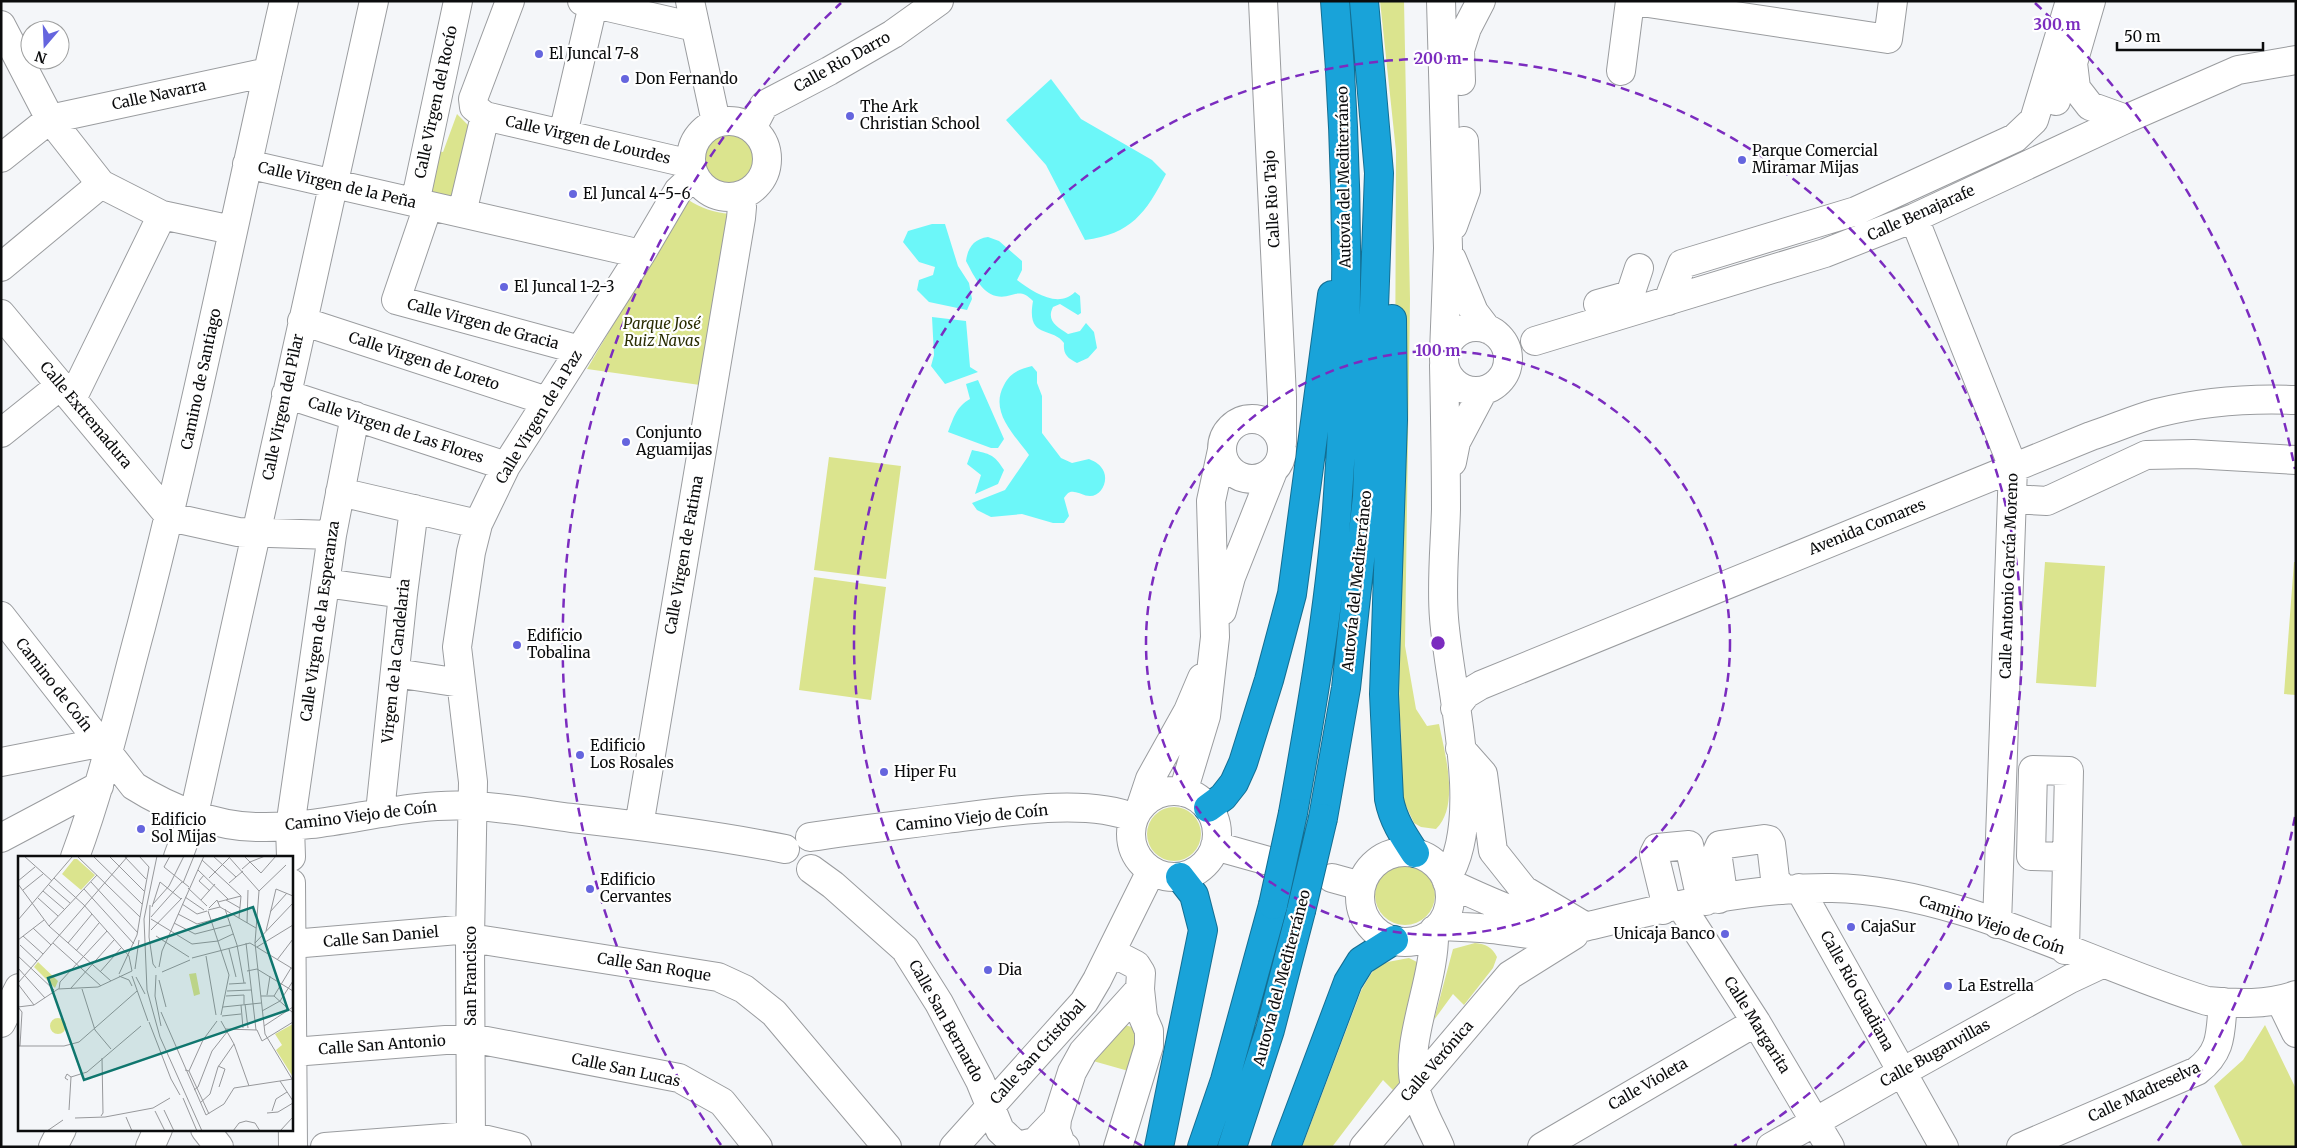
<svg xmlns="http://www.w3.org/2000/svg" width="2297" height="1148" viewBox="0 0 2297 1148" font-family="Merriweather,serif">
  <rect width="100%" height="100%" fill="#f4f6f9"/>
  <path fill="#dbe48e" d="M 1380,1 L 1404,1 L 1410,299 L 1405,646 L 1416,709 L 1427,726 L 1439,724 C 1445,754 1460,806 1436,829 L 1421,827 L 1414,823 L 1402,797 L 1401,729 L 1394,666 L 1396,151 Z
    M 457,114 L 470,127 L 453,198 L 426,192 L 434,150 L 443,152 Z
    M699 159a30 30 0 1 1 60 0a30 30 0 1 1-60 0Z
    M 687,199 C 702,209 713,212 730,214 L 700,385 L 587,369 Z
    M 829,457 L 901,466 L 886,579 L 814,570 Z
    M 2045,562 L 2105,566 L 2096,687 L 2036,683 Z
    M 2294,562 L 2296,562 L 2296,695 L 2284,694 Z
    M 814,577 L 886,587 L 871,700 L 799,690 Z
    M1147 834a27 27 0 1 1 54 0a27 27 0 1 1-54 0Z
    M1375 895a30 30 0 1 1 60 0a30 30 0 1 1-60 0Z
    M 1475,943 C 1486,944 1492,947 1497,957 L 1493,968 L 1464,1005 L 1453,994 L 1434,1020 L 1453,949 Z
    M 1409,958 L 1417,962 L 1420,972 L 1404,1048 L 1400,1082 L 1393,1090 L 1383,1080 L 1332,1147 L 1302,1147 L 1361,991 C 1377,962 1377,964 1409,958 Z
    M 1125,1025 L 1138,1029 L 1132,1072 L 1086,1059 Z
    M 2265,1025 L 2296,1089 L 2296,1147 L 2243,1147 L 2214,1086 L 2243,1060 Z"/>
  <path fill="#6cf7f9" d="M 1051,79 L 1081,119 L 1152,160 L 1166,174 C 1146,213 1131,234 1085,240 L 1046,165 L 1006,120 Z
    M 932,224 L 945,224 L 958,266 L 969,283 L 972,299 L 967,310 L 929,302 L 917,290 L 919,280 L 933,275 L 935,267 L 919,262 L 903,242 L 908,231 Z
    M 988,237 L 999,241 L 1022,261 L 1022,270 L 1017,280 C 1033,292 1058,309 1075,292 L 1080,296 L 1081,313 L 1078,315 L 1060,304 L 1053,307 C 1046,321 1057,327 1068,334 L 1080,331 L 1086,323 L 1094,332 L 1097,348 L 1088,358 L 1077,363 C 1067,358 1063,354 1064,343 C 1052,326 1026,340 1033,301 C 1018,285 1012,300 996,296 C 981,293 972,272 966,261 C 968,247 974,239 988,237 Z
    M 932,317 L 966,321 L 970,367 L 978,372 L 945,384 L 931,366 L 934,355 Z
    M 1032,366 L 1037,372 L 1037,383 L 1042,396 L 1042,433 L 1061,458 L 1072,463 L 1089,459 C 1096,462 1101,465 1104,472 C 1108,482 1101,496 1090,496 C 1084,496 1079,492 1074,492 C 1069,491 1067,494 1064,498 L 1069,516 L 1064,523 L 1053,523 L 1022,514 L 991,517 L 977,510 L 972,503 L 1005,490 L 1029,455 C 1015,435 989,412 1004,385 C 1010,373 1019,369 1032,366 Z
    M 978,380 L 1004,439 L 998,448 L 991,448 L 948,432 C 954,417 956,407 970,399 L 966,384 Z
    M 972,450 C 990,454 994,454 1004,470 L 998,484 L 975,494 L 981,475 L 967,464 Z"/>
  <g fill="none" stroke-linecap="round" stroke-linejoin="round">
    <defs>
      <path id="minor" d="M 510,1 L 473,99 L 474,107 L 485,116 L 691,164
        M 582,1 L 695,27
        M 690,1 L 716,122
        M 1263,1 L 1282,397 L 1282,443
        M 1441,1 L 1448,248 L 1444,353
        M 1635,1 L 1888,39 L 1893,1
        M 1,25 L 50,119 L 101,184 L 162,215 L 232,230
        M 2073,63 L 2076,88 L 2090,106 L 2126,119
        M 1621,71 L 1630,1
        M 1461,81 L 1460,50 L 1467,28 L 1481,1
        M 2056,101 L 2061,82 L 2073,63 L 2091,1
        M691 159a38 38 0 1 1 76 0a38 38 0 1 1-76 0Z
        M 752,128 L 764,105 L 829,71 L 893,34 L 939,1
        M 563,134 L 593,5
        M 1,158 L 50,119 L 268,72
        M 247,164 L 641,254
        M 415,203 L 458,1
        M 428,206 L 396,300 L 580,350
        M 462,213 L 485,116
        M 1914,218 L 2013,467 L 1997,924
        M 1453,226 L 1466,190 L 1464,141
        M 1452,259 L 1474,312 L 1487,329
        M 1,267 L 101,184
        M 1668,301 L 1682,264 L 1856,211 L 2015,138 L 2034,120 L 2070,1
        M 1598,304 L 1630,295 L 1639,268
        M 1,314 L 170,517 L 238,532 L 332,535
        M 302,321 L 547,401
        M1444 359a32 32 0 1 1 64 0a32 32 0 1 1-64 0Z
        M 1535,341 L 1825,253 L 1914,218 L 2126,119 L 2238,70 L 2296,60
        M 1444,365 C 1445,413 1446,461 1446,509 C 1445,545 1441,582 1444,618 C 1449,688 1486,820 1446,879
        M 286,394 L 506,466
        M 72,399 L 162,215
        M1222 449a30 30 0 1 1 60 0a30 30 0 1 1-60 0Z
        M 1,433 L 61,385
        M 1452,462 L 1456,442 L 1483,391
        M 340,492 L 478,524
        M 2013,499 L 2047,501 L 2146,455 L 2193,454 L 2296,460
        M 325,583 L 403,594
        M 1222,611 L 1231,577 L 1273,471
        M 1,616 L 134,786 C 169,808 216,827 258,827 C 330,829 399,802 471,806 C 505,807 539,814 572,818 C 644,826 715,835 785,849
        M 395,673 L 461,683
        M 1455,708 L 1466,694 L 1481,685 L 2091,436 C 2113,429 2135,419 2157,413 C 2201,402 2250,398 2296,400
        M 1460,748 L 1483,774 L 1493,851 L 1524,890 L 1581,924
        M 1,762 L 99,743
        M1131 834a43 43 0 1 1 86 0a43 43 0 1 1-86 0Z
        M 1183,792 L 1206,716 L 1215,637 L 1211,501 L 1222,450
        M 1141,806 L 1150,779 L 1188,711 L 1202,678
        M 380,812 L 403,594 L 414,509
        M 639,826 L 741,218 L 742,207 L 739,196
        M 810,837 C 855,830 900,825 946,819 C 998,813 1085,797 1134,818
        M 1,838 L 99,786
        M 1215,846 L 1265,860
        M1360 897a45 45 0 1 1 90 0a45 45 0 1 1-90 0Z
        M 75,857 C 103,782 120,704 141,627 C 195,420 236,210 284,1
        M 178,857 L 194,814 L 374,1
        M 291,857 L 290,827 L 332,535 L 355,416
        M 811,869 L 833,885 L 905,949 L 939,1003 L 980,1081 L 1000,1130 L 1018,1147
        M 1332,878 L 1361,886
        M 1447,882 C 1484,899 1519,916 1558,923
        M 291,883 L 293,1147
        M 1799,888 L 1944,1147
        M 1719,899 L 1722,886 L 1717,852 L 1720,845 L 1764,839 L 1769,840 L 1771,844 L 1775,878 L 1783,890
        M 1681,906 L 1756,1022 L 1830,1147
        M 1663,910 L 1664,895 L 1654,854 L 1657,848 L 1689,845 L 1699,891 L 1706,901
        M 1439,926 C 1456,927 1474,927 1491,929 C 1515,931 1537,938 1562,933 C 1572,931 1582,927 1593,925 C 1670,906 1752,887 1832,888 C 1958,890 2087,964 2207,1001 C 2237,1004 2268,1005 2296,995
        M 1434,930 C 1436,980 1404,1041 1415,1086 C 1419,1107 1432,1128 1440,1147
        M 470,938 L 718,977 L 744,989 L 774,1013 L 887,1147
        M 292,944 L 470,929
        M 2065,950 L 2069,771 L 2033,770 L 2031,856 L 2067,857
        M 2280,1000 L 2296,1033
        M 1,1023 L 19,988
        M 293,1052 L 471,1038 L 679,1078 L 722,1102 L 758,1147
        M 1057,1119 L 1056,1130 L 1061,1144 L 1065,1147
        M 205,1129 L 219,1147
        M 1017,1146 L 1035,1142 L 1057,1119 L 1072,1072 L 1083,1052 L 1140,989 L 1141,973 L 1136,965 L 1111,952
        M 53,1147 L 62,1129
        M 150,1147 L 158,1129
        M 325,1147 L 471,1136 L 517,1147
        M 471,1147 L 470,938 L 473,782 L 457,647 L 471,552 L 478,524 L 506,466 L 641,254 L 678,191 L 694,176
        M 954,1147 L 1084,1002 L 1097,980 L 1151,871
        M 1118,1147 L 1149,1046 L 1149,1031 L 1143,1017 L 1140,989
        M 1364,1147 L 1510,975 L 1574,935
        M 1542,1147 L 1756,1022
        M 1771,1147 L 1913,1066 L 2070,979 L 2102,964
        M 2021,1147 L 2197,1071 C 2223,1051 2220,1033 2223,1002"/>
      <path id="highway" d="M 1392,319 L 1393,420 L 1384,694 L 1389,799 C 1393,820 1403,835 1415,853
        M 1208,808 L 1223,797 L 1234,783 L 1243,763 L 1269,680 L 1292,594 L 1332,295
        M 1293,813 C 1311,712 1329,611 1337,509 C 1350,340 1349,170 1335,1
        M 1323,818 L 1346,688 L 1367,497 L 1379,173 L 1364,1
        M 1159,1147 L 1203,930 L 1194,895 L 1180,877
        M 1202,1147 L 1225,1080 L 1273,905
        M 1232,1147 L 1270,1030 L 1301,911
        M 1286,1147 L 1348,982 L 1361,961 L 1394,940"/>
    </defs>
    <use href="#minor" stroke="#9a9c9f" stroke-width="30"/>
    <use href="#highway" stroke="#146e92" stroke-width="30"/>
    <use href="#minor" stroke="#fff" stroke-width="28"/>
    <use href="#highway" stroke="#19a3d9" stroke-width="28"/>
    <defs>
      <path id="highway-bridge" d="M 1273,905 L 1293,813
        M 1301,911 L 1323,818"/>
    </defs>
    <use href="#highway-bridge" stroke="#146e92" stroke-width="30" stroke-linecap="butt"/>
    <use href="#highway-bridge" stroke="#19a3d9" stroke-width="28"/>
  </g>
  <g fill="none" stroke="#7b2cbf" stroke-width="2.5" stroke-dasharray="9 6">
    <circle cx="1438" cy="643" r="292"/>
    <path d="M1142 1146A584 584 0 1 1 1734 1146"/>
    <path d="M2295 817A875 875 0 0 1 2155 1145M721 1145A875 875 0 0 1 841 3M2035 3A875 875 0 0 1 2295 469"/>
  </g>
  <g fill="#6565de" stroke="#fff" stroke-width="2">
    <circle cx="539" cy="54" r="5"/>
    <circle cx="625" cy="79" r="5"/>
    <circle cx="850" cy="116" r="5"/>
    <circle cx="1742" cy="160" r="5"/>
    <circle cx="573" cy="194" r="5"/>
    <circle cx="504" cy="287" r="5"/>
    <circle cx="626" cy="442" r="5"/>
    <circle cx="517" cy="645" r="5"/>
    <circle cx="580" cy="755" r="5"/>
    <circle cx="884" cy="772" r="5"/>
    <circle cx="141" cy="829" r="5"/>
    <circle cx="590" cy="889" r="5"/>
    <circle cx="1851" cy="927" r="5"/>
    <circle cx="1725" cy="934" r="5"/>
    <circle cx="988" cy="970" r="5"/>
    <circle cx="1948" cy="986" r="5"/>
  </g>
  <g text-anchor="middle" stroke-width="4.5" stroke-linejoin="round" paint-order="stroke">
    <g font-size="15" fill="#0b0c0d" stroke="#fff" text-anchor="start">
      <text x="549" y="59">El Juncal 7-8</text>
      <text x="635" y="84">Don Fernando</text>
      <text x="860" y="112">The Ark<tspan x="860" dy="17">Christian School</tspan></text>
      <text x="1752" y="156">Parque Comercial<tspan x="1752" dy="17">Miramar Mijas</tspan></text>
      <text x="583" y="199">El Juncal 4-5-6</text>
      <text x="514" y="292">El Juncal 1-2-3</text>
      <text x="636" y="438">Conjunto<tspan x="636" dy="17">Aguamijas</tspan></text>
      <text x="527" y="641">Edificio<tspan x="527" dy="17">Tobalina</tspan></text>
      <text x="590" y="751">Edificio<tspan x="590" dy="17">Los Rosales</tspan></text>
      <text x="894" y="777">Hiper Fu</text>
      <text x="151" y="825">Edificio<tspan x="151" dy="17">Sol Mijas</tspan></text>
      <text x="600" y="885">Edificio<tspan x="600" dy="17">Cervantes</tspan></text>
      <text x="1861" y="932">CajaSur</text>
      <text x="1715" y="939" text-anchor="end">Unicaja Banco</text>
      <text x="998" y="975">Dia</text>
      <text x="1958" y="991">La Estrella</text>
    </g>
    <g font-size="15" fill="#0b0c0d" stroke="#fff">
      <text transform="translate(842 62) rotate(-29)" y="5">Calle Rio Darro</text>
      <text transform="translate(159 95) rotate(-12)" y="5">Calle Navarra</text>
      <text transform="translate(436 102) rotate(-78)" y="5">Calle Virgen del Rocío</text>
      <text transform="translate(588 140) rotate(13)" y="5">Calle Virgen de Lourdes</text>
      <text transform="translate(1344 177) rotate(-91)" y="5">Autovía del Mediterráneo</text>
      <text transform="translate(337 185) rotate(13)" y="5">Calle Virgen de la Peña</text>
      <text transform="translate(1272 199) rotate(-93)" y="5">Calle Rio Tajo</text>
      <text transform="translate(1921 213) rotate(-24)" y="5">Calle Benajarafe</text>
      <text transform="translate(483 324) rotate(15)" y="5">Calle Virgen de Gracia</text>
      <text transform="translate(424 361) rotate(18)" y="5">Calle Virgen de Loreto</text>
      <text transform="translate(201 379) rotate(-78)" y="5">Camino de Santiago</text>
      <text transform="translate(283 407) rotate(-78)" y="5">Calle Virgen del Pilar</text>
      <text transform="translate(86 415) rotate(50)" y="5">Calle Extremadura</text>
      <text transform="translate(539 417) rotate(-59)" y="5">Calle Virgen de la Paz</text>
      <text transform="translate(396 430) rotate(18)" y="5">Calle Virgen de Las Flores</text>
      <text transform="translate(1867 527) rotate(-22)" y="5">Avenida Comares</text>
      <text transform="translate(684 555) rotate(-80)" y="5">Calle Virgen de Fatima</text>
      <text transform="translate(2009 576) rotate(-88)" y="5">Calle Antonio García Moreno</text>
      <text transform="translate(1357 581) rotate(-84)" y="5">Autovía del Mediterráneo</text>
      <text transform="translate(320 621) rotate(-82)" y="5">Calle Virgen de la Esperanza</text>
      <text transform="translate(396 661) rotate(-84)" y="5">Virgen de la Candelaria</text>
      <text transform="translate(54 685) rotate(52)" y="5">Camino de Coín</text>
      <text transform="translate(361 816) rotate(-7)" y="5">Camino Viejo de Coín</text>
      <text transform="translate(972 818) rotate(-6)" y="5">Camino Viejo de Coín</text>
      <text transform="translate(1992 925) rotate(19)" y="5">Camino Viejo de Coín</text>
      <text transform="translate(381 937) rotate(-5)" y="5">Calle San Daniel</text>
      <text transform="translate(654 967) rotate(9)" y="5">Calle San Roque</text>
      <text transform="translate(471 976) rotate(-90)" y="5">San Francisco</text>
      <text transform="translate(1282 978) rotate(-75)" y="5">Autovía del Mediterráneo</text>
      <text transform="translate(1857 991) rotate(61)" y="5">Calle Río Guadiana</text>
      <text transform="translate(946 1021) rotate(61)" y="5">Calle San Bernardo</text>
      <text transform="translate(1757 1025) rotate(58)" y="5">Calle Margarita</text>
      <text transform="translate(382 1045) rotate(-4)" y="5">Calle San Antonio</text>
      <text transform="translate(1038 1052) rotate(-48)" y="5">Calle San Cristóbal</text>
      <text transform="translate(1935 1053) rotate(-29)" y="5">Calle Buganvillas</text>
      <text transform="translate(1437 1061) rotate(-49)" y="5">Calle Verónica</text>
      <text transform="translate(626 1070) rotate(12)" y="5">Calle San Lucas</text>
      <text transform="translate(1648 1084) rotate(-30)" y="5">Calle Violeta</text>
      <text transform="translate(2144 1092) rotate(-25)" y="5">Calle Madreselva</text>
    </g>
    <g font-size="15" font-style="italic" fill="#292c02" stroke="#fff">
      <text x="662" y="329">Parque José<tspan x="662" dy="17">Ruiz Navas</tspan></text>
    </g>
  </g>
  <g transform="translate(18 856)">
    <rect width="275" height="275" fill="#f4f6f9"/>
    <path d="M 56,3 L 59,3 L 77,19 L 63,34 L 44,18 ZM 20,106 L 40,125 L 37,132 L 16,111 ZM 178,117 L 182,138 L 176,140 L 171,118 ZM32 170a8 8 0 1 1 16 0a8 8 0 1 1-16 0ZM 275,168 L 275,221 L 258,194 L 264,189 L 257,178 Z" fill="#dbe48e"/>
    <path fill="none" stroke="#97989b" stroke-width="1" d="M 6,0 L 34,25M 59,0 L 122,61M 75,0 L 124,48M 91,0 L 126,35M 106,0 L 128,23M 139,0 L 126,63 L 129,134 L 142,181 L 184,275M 152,0 L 146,11 L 171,31M 195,0 L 218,21M 210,0 L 241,35 L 237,87 L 247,178 L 274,223M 226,0 L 243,17 L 258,0M 184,4 L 223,40M 224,13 L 232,6 L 247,0M 180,14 L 210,43M 186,19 L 181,25 L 192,35M 36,22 L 66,49 L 111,100 L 114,115M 191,22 L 211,2M 0,25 L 17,11M 73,26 L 120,77M 165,27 L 176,0M 211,27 L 225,15M 0,28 L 31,70 L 93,125M 31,29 L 52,47M 170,32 L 189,50M 66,33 L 116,88M 5,34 L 25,18M 25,35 L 46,53M 241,35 L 268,9M 167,41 L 186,54M 20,42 L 40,60M 183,44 L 197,28M 208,44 L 222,52M 200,46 L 223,40M 135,48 L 151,30 L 166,0M 164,48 L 179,58 L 189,55M 132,49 L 131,81 L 135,108 L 138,112M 134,51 L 142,26 L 163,43M 202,51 L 238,72M 207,53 L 219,89 L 226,127M 190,54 L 202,51 L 199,44 L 191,52M 190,55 L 211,119 L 203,159M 252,56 L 269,37M 160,58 L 179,68 L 209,60M 133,61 L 164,26M 221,62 L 223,40M 133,63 L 174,88 L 200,85M 0,64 L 54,1M 156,67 L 177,78 L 212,69M 229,67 L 230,34M 31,70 L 79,19M 15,72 L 33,89M 133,74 L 164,42M 248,75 L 258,33 L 275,40M 5,80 L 25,98M 138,80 L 171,101M 0,84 L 26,64M 200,85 L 215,78M 35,87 L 83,130M 50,87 L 74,58M 228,87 L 238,174M 237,87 L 275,47M 2,89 L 19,105M 239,91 L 275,69M 211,93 L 218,121M 58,95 L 81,67M 0,100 L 36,134M 188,100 L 198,159M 174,102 L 232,87 L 275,113M 259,104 L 275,83M 141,111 L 144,95 L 186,0M 0,112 L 27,142M 117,113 L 121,84M 229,115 L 239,113 L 275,135M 82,116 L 103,92M 144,116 L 172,104M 101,118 L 119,79 L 122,61 L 131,11 L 121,0M 138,119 L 137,140 L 143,170M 101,120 L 111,124 L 114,130M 114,120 L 130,165M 118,121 L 127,138M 141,124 L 148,151M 0,127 L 110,0M 0,128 L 16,149M 211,128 L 228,127M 53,132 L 96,84M 41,133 L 42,126 L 89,75M 64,133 L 77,174 L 93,193M 209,135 L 233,134M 249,139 L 252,120M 208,140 L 226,139 L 226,148M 243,140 L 256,140 L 275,157M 256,140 L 273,112M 227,148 L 230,172M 223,149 L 225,172M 205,151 L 243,147M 244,155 L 262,145 L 275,125M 143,156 L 188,259 L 206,248 L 216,232 L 275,223M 204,160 L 223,158M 203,165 L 216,188 L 231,230M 131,166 L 153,223 L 162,239M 246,170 L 275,151M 207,173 L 239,174 L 244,185 L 275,166M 1,190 L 46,190 L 61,186 L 119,135M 2,190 L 4,156 L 0,151 L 16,149 L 40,133 L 80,131 L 114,115M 200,210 L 207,213 L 201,231M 167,214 L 171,215 L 185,184 L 199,165M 171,215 L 191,258M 53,221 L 69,216 L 123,170M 50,224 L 47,222 L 49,218 L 53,221 L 51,254M 262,225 L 275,245M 176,234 L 180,231 L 194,195 L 209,176M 165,242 L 179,275M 182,247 L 192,238 L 200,211 L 216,188M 146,254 L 156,275M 137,255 L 147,275M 254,255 L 258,243 L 269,236M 249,257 L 260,256 L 275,247M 83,260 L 85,257 L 84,202M 108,261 L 114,275M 57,262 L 87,261 L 135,252 L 152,242M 29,275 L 45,264M 215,275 L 221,267 L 228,265 L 237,267 L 242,275M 262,275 L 275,261"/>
    <path fill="#0f766e" fill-opacity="0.15" stroke="#0f766e" stroke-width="2.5" d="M 235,51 L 270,154 L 66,224 L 30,122 Z"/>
    <rect width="275" height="275" fill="none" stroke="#0b0c0d" stroke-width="2.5"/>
  </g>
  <circle cx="1438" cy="643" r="8" fill="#7b2cbf" stroke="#fff" stroke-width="2.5"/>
  <g font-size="15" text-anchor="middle" font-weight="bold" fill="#7b2cbf" stroke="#fff" stroke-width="4.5" stroke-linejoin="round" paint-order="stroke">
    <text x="2057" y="30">300 m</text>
    <text x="1438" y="64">200 m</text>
    <text x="1438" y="356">100 m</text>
  </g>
  <rect width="2297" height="1148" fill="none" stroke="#0b0c0d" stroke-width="5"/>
  <g transform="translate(45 45) rotate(199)"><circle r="24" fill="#ffffff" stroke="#9d9e9e"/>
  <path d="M0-4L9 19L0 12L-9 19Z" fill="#6565de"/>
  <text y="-8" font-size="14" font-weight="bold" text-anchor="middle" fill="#0b0c0d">N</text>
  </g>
  <path d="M2117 42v8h146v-8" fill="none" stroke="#0b0c0d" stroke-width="2.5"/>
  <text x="2124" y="42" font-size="15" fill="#0b0c0d" stroke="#ffffff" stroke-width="4" paint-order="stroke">50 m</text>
</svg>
